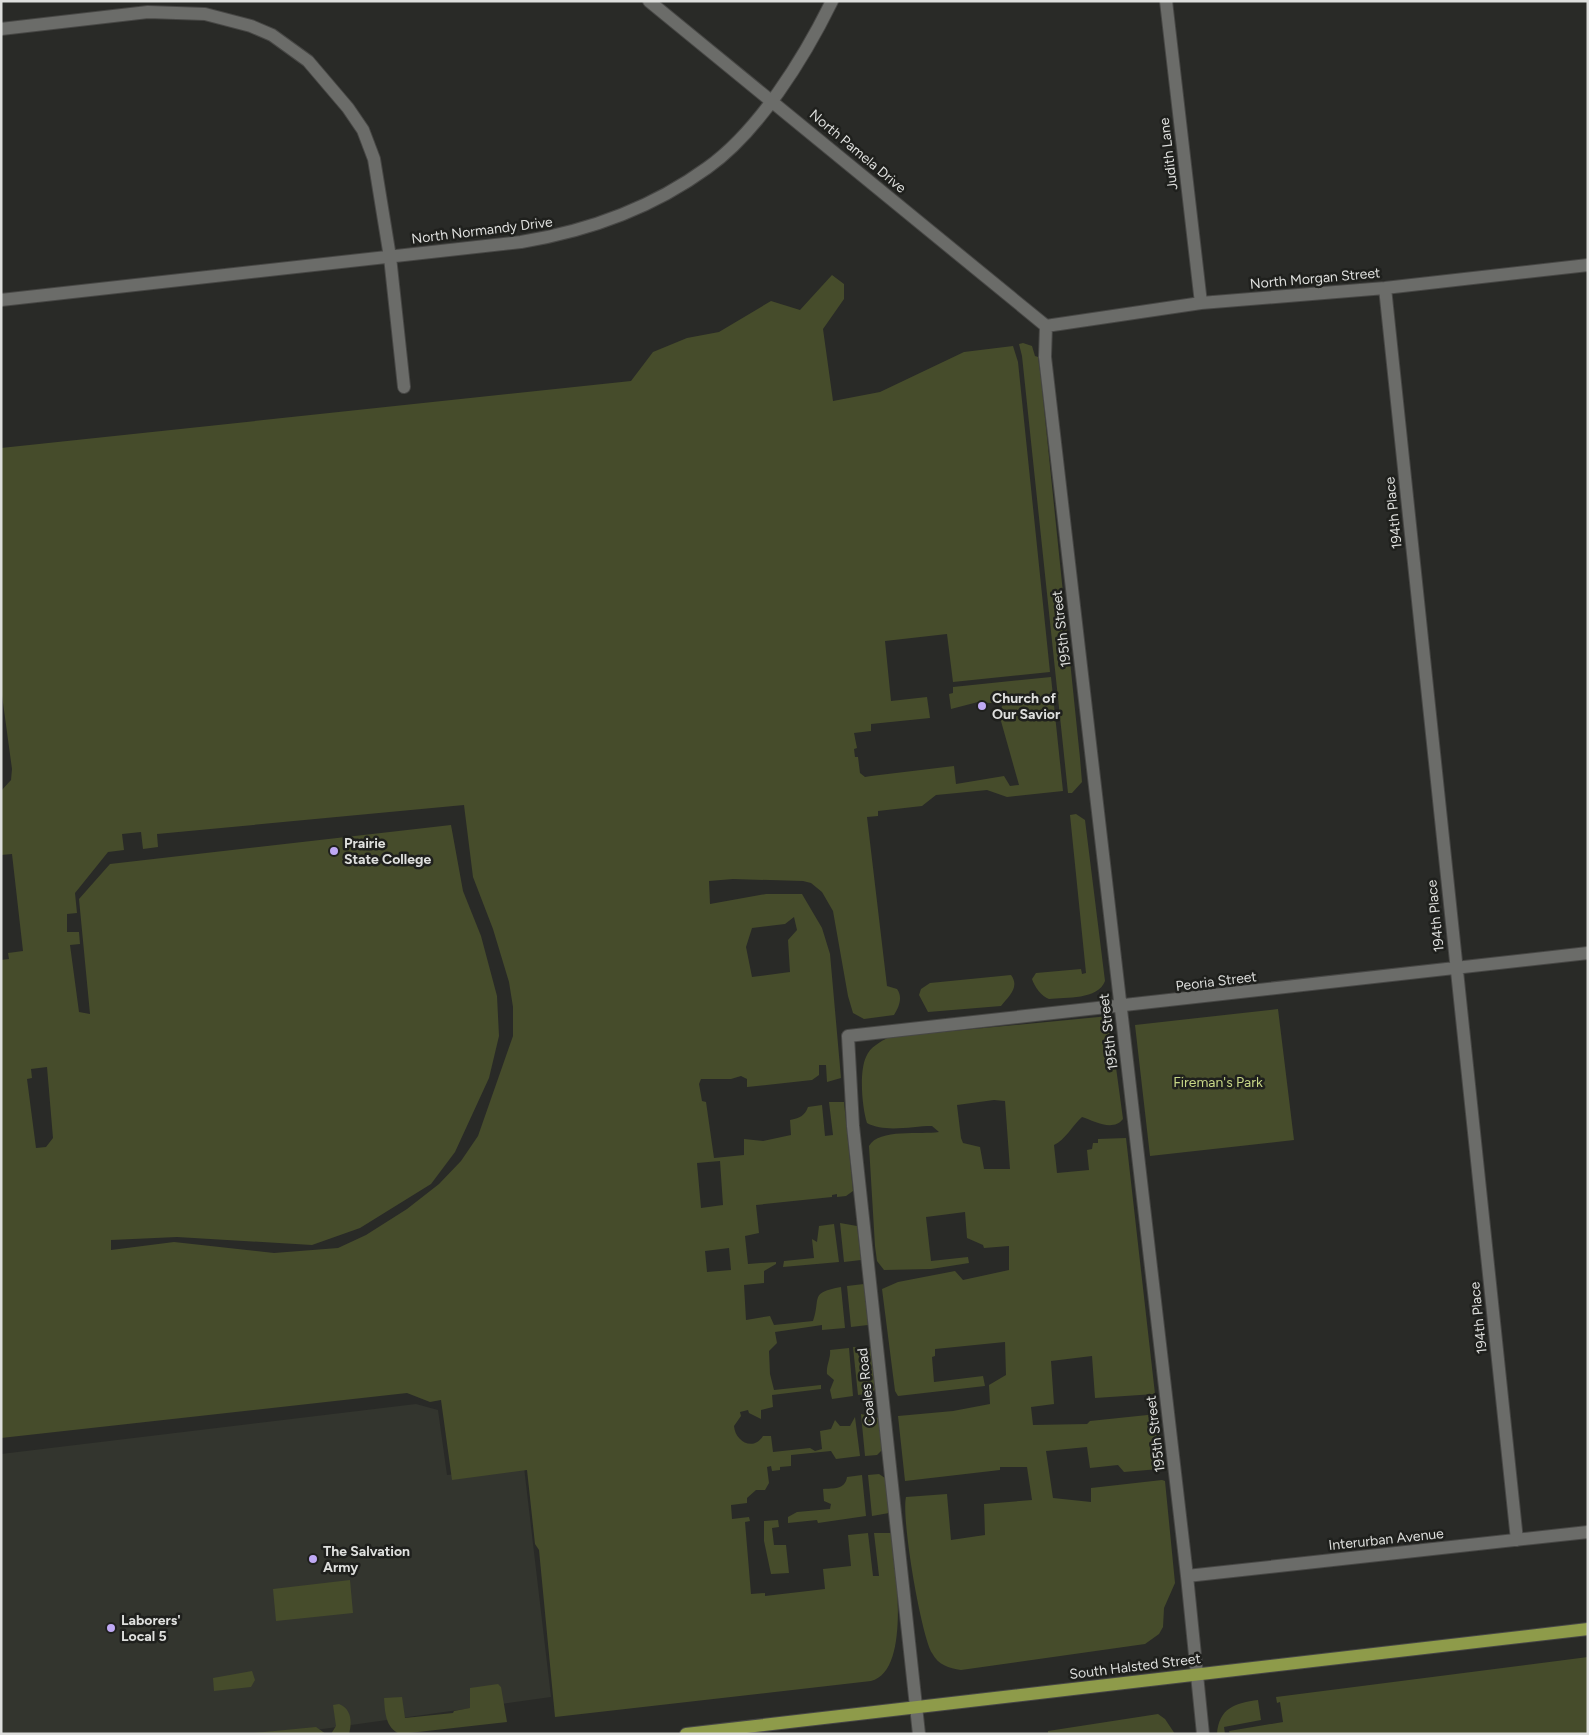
<svg xmlns="http://www.w3.org/2000/svg" width="1589" height="1735" viewBox="0 0 1589 1735" font-family="Figtree,sans-serif">
  <rect width="100%" height="100%" fill="#292a27"/>
  <path fill="#33352e" d="M 416,1404 L 438,1410 L 447,1475 L 524,1467 L 551,1697 L 287,1734 L 1,1734 L 1,1454 Z"/>
  <path fill="#464c2b" fill-rule="evenodd" d="M 832,275 L 844,284 L 844,299 L 823,329 L 833,401 L 880,392 L 964,352 L 1013,346 L 1018,362 L 1050,672 L 953,682 L 947,634 L 885,641 L 891,701 L 927,697 L 930,718 L 871,724 L 871,731 L 854,733 L 857,748 L 854,749 L 855,757 L 858,757 L 860,773 L 865,777 L 871,776 L 954,766 L 956,784 L 1004,776 L 1010,786 L 1019,785 L 999,714 L 1003,704 L 978,702 L 951,709 L 949,694 L 953,693 L 953,687 L 1051,677 L 1063,791 L 1007,797 L 987,790 L 957,793 L 936,795 L 922,806 L 878,811 L 878,816 L 867,817 L 887,986 L 897,989 C 903,997 899,1007 894,1015 L 864,1019 L 853,1013 L 848,996 L 833,911 L 822,892 L 811,883 L 803,881 L 733,879 L 709,881 L 710,904 L 766,894 L 802,894 L 822,928 L 830,954 L 841,1078 L 827,1082 L 826,1065 L 819,1065 L 819,1075 L 812,1080 L 747,1087 L 747,1079 L 741,1076 L 731,1079 L 701,1079 L 699,1084 L 702,1101 L 706,1102 L 714,1158 L 744,1155 L 744,1139 L 763,1141 L 791,1135 L 790,1120 C 799,1118 805,1116 808,1107 L 822,1105 L 825,1136 L 833,1135 L 829,1102 L 844,1102 L 853,1191 L 846,1196 L 837,1197 L 837,1194 L 832,1195 L 832,1197 L 756,1205 L 759,1233 L 745,1236 L 748,1264 L 776,1262 L 776,1264 L 764,1271 L 764,1283 L 744,1285 L 746,1320 L 770,1316 L 774,1325 L 813,1321 C 821,1297 809,1293 841,1287 L 845,1328 L 822,1330 L 822,1325 L 775,1332 L 777,1343 L 769,1351 L 770,1374 L 774,1390 L 821,1385 L 821,1389 L 772,1395 L 773,1407 L 761,1410 L 761,1419 L 749,1413 L 748,1410 L 740,1412 L 741,1416 L 734,1426 C 735,1441 753,1452 763,1436 L 771,1436 L 773,1452 L 810,1448 L 815,1451 L 822,1449 L 820,1431 L 831,1429 L 835,1420 L 840,1426 L 850,1426 L 855,1417 L 860,1456 L 836,1459 L 831,1451 L 791,1455 L 791,1466 L 780,1467 L 780,1470 L 772,1471 L 771,1466 L 767,1467 L 769,1483 L 765,1490 L 756,1490 L 747,1498 L 747,1503 L 731,1505 L 732,1519 L 749,1517 L 750,1521 L 745,1522 L 751,1594 L 765,1593 L 765,1596 L 825,1589 L 823,1569 L 851,1566 L 848,1535 L 868,1533 L 873,1576 L 879,1576 L 874,1533 L 891,1533 C 895,1564 912,1671 871,1681 L 555,1717 L 539,1550 L 535,1544 L 527,1470 L 452,1480 L 441,1400 L 430,1402 L 407,1393 L 1,1438 L 1,960 L 9,959 L 8,953 L 23,951 L 12,854 L 1,855 L 1,791 L 11,780 L 12,769 L 1,688 L 1,448 L 631,381 L 653,352 L 687,338 L 719,332 L 771,301 L 800,310 ZM 464,805 L 473,877 L 493,929 L 509,982 L 513,1007 L 513,1036 L 478,1136 L 461,1161 L 439,1184 L 407,1209 L 366,1235 L 338,1248 L 274,1253 L 174,1242 L 111,1250 L 111,1240 L 177,1237 L 312,1245 L 360,1228 L 431,1184 L 455,1152 L 489,1078 L 499,1036 L 497,996 L 481,936 L 463,891 L 451,825 L 110,864 L 79,899 L 90,1014 L 79,1012 L 70,945 L 80,944 L 79,932 L 67,932 L 67,914 L 77,913 L 75,893 L 108,852 L 124,850 L 122,834 L 141,832 L 143,849 L 158,847 L 157,834 ZM 794,917 L 797,930 L 788,940 L 790,972 L 752,977 L 746,947 L 752,928 L 785,924 ZM 47,1067 L 53,1138 L 46,1147 L 36,1148 L 27,1079 L 32,1078 L 31,1069 ZM 720,1161 L 723,1205 L 701,1208 L 697,1163 ZM 729,1248 L 731,1270 L 707,1272 L 705,1251 Z
    M 1023,343 L 1032,346 L 1035,356 L 1038,357 L 1041,379 L 1080,758 L 1082,782 L 1072,793 L 1068,793 L 1022,356 L 1019,344 Z
    M 1076,814 L 1085,820 L 1105,981 C 1098,1000 1066,997 1049,999 C 1042,997 1034,986 1032,979 L 1036,973 L 1081,969 L 1082,974 L 1086,973 L 1070,815 Z
    M 1011,975 C 1020,987 1009,996 1001,1006 L 928,1012 L 919,995 L 921,989 L 930,983 Z
    M 1278,1009 L 1294,1140 L 1150,1156 L 1135,1025 Z
    M 1109,1016 L 1123,1119 C 1113,1132 1094,1121 1082,1117 C 1073,1125 1065,1140 1054,1145 L 1057,1173 L 1089,1170 L 1087,1150 L 1092,1149 L 1093,1143 L 1098,1143 L 1098,1139 L 1126,1138 L 1155,1394 L 1095,1398 L 1092,1356 L 1051,1361 L 1054,1404 L 1031,1407 L 1033,1425 L 1087,1424 L 1090,1421 L 1157,1414 L 1164,1465 L 1159,1469 L 1124,1472 L 1118,1465 L 1090,1468 L 1087,1447 L 1046,1451 L 1053,1498 L 1091,1502 L 1091,1488 L 1162,1480 L 1165,1481 L 1175,1583 L 1164,1608 L 1163,1627 L 1159,1634 L 1145,1644 L 961,1670 C 949,1668 938,1665 932,1653 C 921,1634 901,1518 906,1497 L 947,1494 L 951,1540 L 985,1535 L 984,1504 L 1032,1500 L 1027,1467 L 1000,1467 L 1000,1470 L 905,1481 L 898,1416 L 953,1411 L 990,1404 L 989,1385 L 1006,1375 L 1005,1342 L 935,1349 L 935,1356 L 932,1357 L 934,1382 L 983,1376 L 985,1386 L 898,1396 L 895,1391 L 882,1289 L 898,1282 L 955,1271 L 963,1280 L 1009,1270 L 1009,1246 L 984,1248 L 983,1245 L 967,1238 L 965,1212 L 926,1217 L 931,1261 L 968,1257 L 969,1263 L 931,1269 L 884,1270 L 877,1261 L 875,1246 L 869,1146 C 879,1128 921,1135 939,1132 L 932,1126 C 912,1126 885,1133 867,1123 C 862,1107 859,1072 866,1057 C 870,1047 880,1042 889,1037 ZM 994,1100 L 1005,1101 L 1010,1169 L 984,1169 L 980,1147 L 963,1143 L 961,1138 L 957,1105 Z
    M 840,1223 L 857,1226 L 861,1260 L 844,1262 Z
    M 834,1224 L 839,1262 L 783,1267 L 784,1261 L 814,1258 L 812,1239 L 817,1242 L 819,1226 Z
    M 864,1284 L 868,1325 L 851,1327 L 847,1286 Z
    M 853,1347 L 871,1348 L 875,1389 L 873,1393 L 858,1395 Z
    M 849,1348 L 853,1396 L 832,1399 L 830,1390 L 834,1380 L 827,1374 C 826,1365 831,1358 830,1350 Z
    M 861,1414 L 879,1418 L 882,1450 L 877,1455 L 865,1456 Z
    M 879,1474 L 885,1478 L 889,1513 L 872,1516 L 868,1475 Z
    M 862,1475 L 866,1516 L 818,1523 L 817,1520 L 788,1523 L 788,1517 L 797,1512 L 830,1509 L 831,1504 L 824,1501 L 823,1489 C 834,1488 845,1490 847,1477 Z
    M 778,1520 L 779,1527 L 772,1528 L 774,1545 L 786,1545 L 789,1573 L 771,1574 L 764,1541 L 764,1521 Z
    M 350,1580 L 353,1613 L 276,1621 L 273,1589 Z
    M 1588,1657 L 1588,1734 L 1230,1734 L 1229,1731 L 1283,1722 L 1280,1702 L 1277,1703 L 1276,1697 Z
    M 252,1671 L 255,1680 L 251,1687 L 214,1691 L 213,1678 Z
    M 498,1684 L 501,1687 L 507,1722 L 400,1734 C 385,1728 385,1711 384,1698 L 402,1697 L 405,1718 L 453,1713 L 454,1711 L 470,1708 L 470,1688 Z
    M 1258,1700 L 1261,1720 L 1224,1727 L 1225,1734 L 1217,1734 C 1219,1708 1235,1703 1258,1700 Z
    M 339,1704 C 352,1709 352,1723 349,1734 L 331,1734 L 336,1726 L 333,1705 Z
    M 1158,1714 L 1165,1719 L 1175,1734 L 1048,1734 L 1048,1731 Z
    M 316,1727 L 326,1734 L 243,1734 Z"/>
  <g fill="none" stroke-linecap="round" stroke-linejoin="round">
    <defs>
      <path id="minor" d="M 649,1 L 1046,326
        M 1166,1 L 1201,303
        M 1,29 L 148,12 L 205,14 L 251,26 L 272,35 L 308,61 L 348,108 L 363,130 L 374,159 L 390,257 L 404,387
        M 1385,288 L 1517,1540
        M 1,300 L 521,242 C 588,231 652,208 707,168 C 759,131 804,58 832,1
        M 1046,326 L 1045,357 L 1187,1576 L 1203,1734
        M 1046,326 L 1201,303 L 1385,288 L 1588,265
        M 1187,1576 L 1588,1532
        M 919,1734 L 853,1126 L 848,1036 L 1588,953"/>
      <path id="primary" d="M 686,1734 L 1588,1629"/>
    </defs>
    <use href="#minor" stroke="#474745" stroke-width="14"/>
    <use href="#primary" stroke="#474745" stroke-width="14"/>
    <use href="#minor" stroke="#6b6c69" stroke-width="12"/>
    <use href="#primary" stroke="#8e9b4a" stroke-width="12"/>
  </g>
  <g fill="#bfa9f4" stroke="#1f201d" stroke-width="2">
    <circle cx="982" cy="706" r="5"/>
    <circle cx="334" cy="851" r="5"/>
    <circle cx="313" cy="1559" r="5"/>
    <circle cx="111" cy="1628" r="5"/>
  </g>
  <g text-anchor="middle" stroke-width="5" stroke-linejoin="round" paint-order="stroke">
    <g font-size="14" fill="#dedfdd" stroke="#1f201d">
      <text transform="translate(858 151) rotate(40)" y="5">North Pamela Drive</text>
      <text transform="translate(1168 154) rotate(-97)" y="5">Judith Lane</text>
      <text transform="translate(482 230) rotate(-7)" y="5">North Normandy Drive</text>
      <text transform="translate(1315 278) rotate(-5)" y="5">North Morgan Street</text>
      <text transform="translate(1393 513) rotate(-96)" y="5">194th Place</text>
      <text transform="translate(1061 629) rotate(-97)" y="5">195th Street</text>
      <text transform="translate(1435 916) rotate(-96)" y="5">194th Place</text>
      <text transform="translate(1216 981) rotate(-7)" y="5">Peoria Street</text>
      <text transform="translate(1108 1032) rotate(-97)" y="5">195th Street</text>
      <text transform="translate(1478 1318) rotate(-96)" y="5">194th Place</text>
      <text transform="translate(866 1387) rotate(-96)" y="5">Coales Road</text>
      <text transform="translate(1155 1434) rotate(-97)" y="5">195th Street</text>
      <text transform="translate(1386 1539) rotate(-6)" y="5">Interurban Avenue</text>
      <text transform="translate(1135 1666) rotate(-7)" y="5">South Halsted Street</text>
    </g>
    <g font-size="14" font-weight="bold" fill="#dedfdd" stroke="#1f201d" text-anchor="start">
      <text x="992" y="703">Church of<tspan x="992" dy="16">Our Savior</tspan></text>
      <text x="344" y="848">Prairie<tspan x="344" dy="16">State College</tspan></text>
      <text x="323" y="1556">The Salvation<tspan x="323" dy="16">Army</tspan></text>
      <text x="121" y="1625">Laborers'<tspan x="121" dy="16">Local 5</tspan></text>
    </g>
    <g font-size="14" fill="#c8d787" stroke="#1f201d">
      <text x="1218" y="1087">Fireman's Park</text>
    </g>
  </g>
  <rect width="1589" height="1735" fill="none" stroke="#dedfdd" stroke-width="5"/>
</svg>
